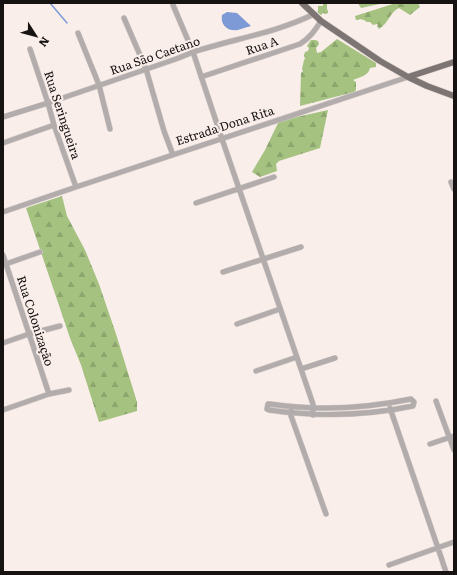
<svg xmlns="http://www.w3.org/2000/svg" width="457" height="575" viewBox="0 0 457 575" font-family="Literata,serif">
  <defs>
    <pattern id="forest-firs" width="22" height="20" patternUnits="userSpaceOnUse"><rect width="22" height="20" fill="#a5c281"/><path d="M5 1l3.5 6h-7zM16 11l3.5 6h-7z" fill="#8da66e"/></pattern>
  </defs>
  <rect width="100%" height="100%" fill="#f9eeea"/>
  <path fill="url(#forest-firs)" d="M 323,3 L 329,3 L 327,4 L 327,9 L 328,11 L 328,13 L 326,14 L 323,13 L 321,15 L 317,12 L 318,11 L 318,6 L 323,6 Z
    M 358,3 L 384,3 L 361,8 Z
    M 396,3 L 418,3 L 420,7 L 410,15 L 399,8 C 390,12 388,24 379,29 L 377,26 L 378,25 L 377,24 L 373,25 L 370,22 L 367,22 L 364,20 L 360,19 L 358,20 L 356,20 L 355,16 Z
    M 337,39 L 376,63 L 376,67 L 370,68 C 368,76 360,77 353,80 L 356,82 L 356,90 L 354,92 L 300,106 L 301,73 L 303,71 L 302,69 L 304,60 L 305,59 L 304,55 L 305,52 L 308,51 L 309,48 L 307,46 L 311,40 L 315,40 L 318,41 L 319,44 L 316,48 L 317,53 L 321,52 Z
    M 328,110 L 320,148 L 279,161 L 276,164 L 277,171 L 260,177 L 252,172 L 265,150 L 279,121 Z
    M 62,196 L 67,216 L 85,250 L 99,284 L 116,334 L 137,402 L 137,411 L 99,422 L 81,365 L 70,338 L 26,208 Z"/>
  <path fill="#7e9ad6" d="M 227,12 L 237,13 L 251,26 C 246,27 242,29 238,30 C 228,32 220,25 222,15 Z"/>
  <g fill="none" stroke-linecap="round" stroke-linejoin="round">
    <path stroke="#7e9ad6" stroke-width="1.5" d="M 50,3 L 67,23"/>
    <defs>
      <path id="minor" d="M 173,5 L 193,52 L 222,139 L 313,404 L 313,415
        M 124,18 L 146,69 L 164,131 L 173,155
        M 78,33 L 99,85 L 110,129
        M 30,49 L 48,103 L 54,125 L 76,187
        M 201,77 L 300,44 C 310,38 315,30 321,21
        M 3,117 L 48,103 L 173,60 C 179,58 186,55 193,52 C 233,39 276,33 314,14
        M 3,143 L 54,125
        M 451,182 L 454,189
        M 196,203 L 274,177
        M 3,212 L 76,187 L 408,77
        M 3,255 L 49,394
        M 3,265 L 40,252
        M 223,272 L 301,247
        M 237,324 L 280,309
        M 3,343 L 29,334 L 60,326
        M 301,369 L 335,358
        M 256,371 L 297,357
        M 411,399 L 414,402 L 413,406 C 365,416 318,417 269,410 L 267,409 L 268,404 L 270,404 C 318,411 363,409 411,399 Z
        M 436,401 L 454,450
        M 390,408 L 438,548 L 446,572
        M 3,410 L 49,394 L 69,390
        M 291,411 L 290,413 L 326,514
        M 430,444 L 454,436
        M 389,565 L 454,542"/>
      <path id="major" d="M 302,3 L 321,21 L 380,61 L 408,77 L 427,86 L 454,96
        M 408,77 L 454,62"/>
    </defs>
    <use href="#minor" stroke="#d5cbc7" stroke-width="6"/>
    <use href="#major" stroke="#d5cbc7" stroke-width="7"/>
    <use href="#minor" stroke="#b2adac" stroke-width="5"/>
    <use href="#major" stroke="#7d7573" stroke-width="6"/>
  </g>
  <g text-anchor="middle" stroke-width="4" stroke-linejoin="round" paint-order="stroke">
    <g font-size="12" fill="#171312" stroke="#f9eeea">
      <text transform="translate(262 46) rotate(-19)" y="4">Rua A</text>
      <text transform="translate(155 56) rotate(-19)" y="4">Rua São Caetano</text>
      <text transform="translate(62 115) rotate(72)" y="4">Rua Seringueira</text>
      <text transform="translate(225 126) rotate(-18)" y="4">Estrada Dona Rita</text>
      <text transform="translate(35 321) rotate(72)" y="4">Rua Colonização</text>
    </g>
  </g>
  <rect width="457" height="575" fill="none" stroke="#171312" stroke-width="8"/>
  <g transform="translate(36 36) rotate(126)" stroke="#f9eeea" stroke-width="3" paint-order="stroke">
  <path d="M0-3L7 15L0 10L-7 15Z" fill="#171312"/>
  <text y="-6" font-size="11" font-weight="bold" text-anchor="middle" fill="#171312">N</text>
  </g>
</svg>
